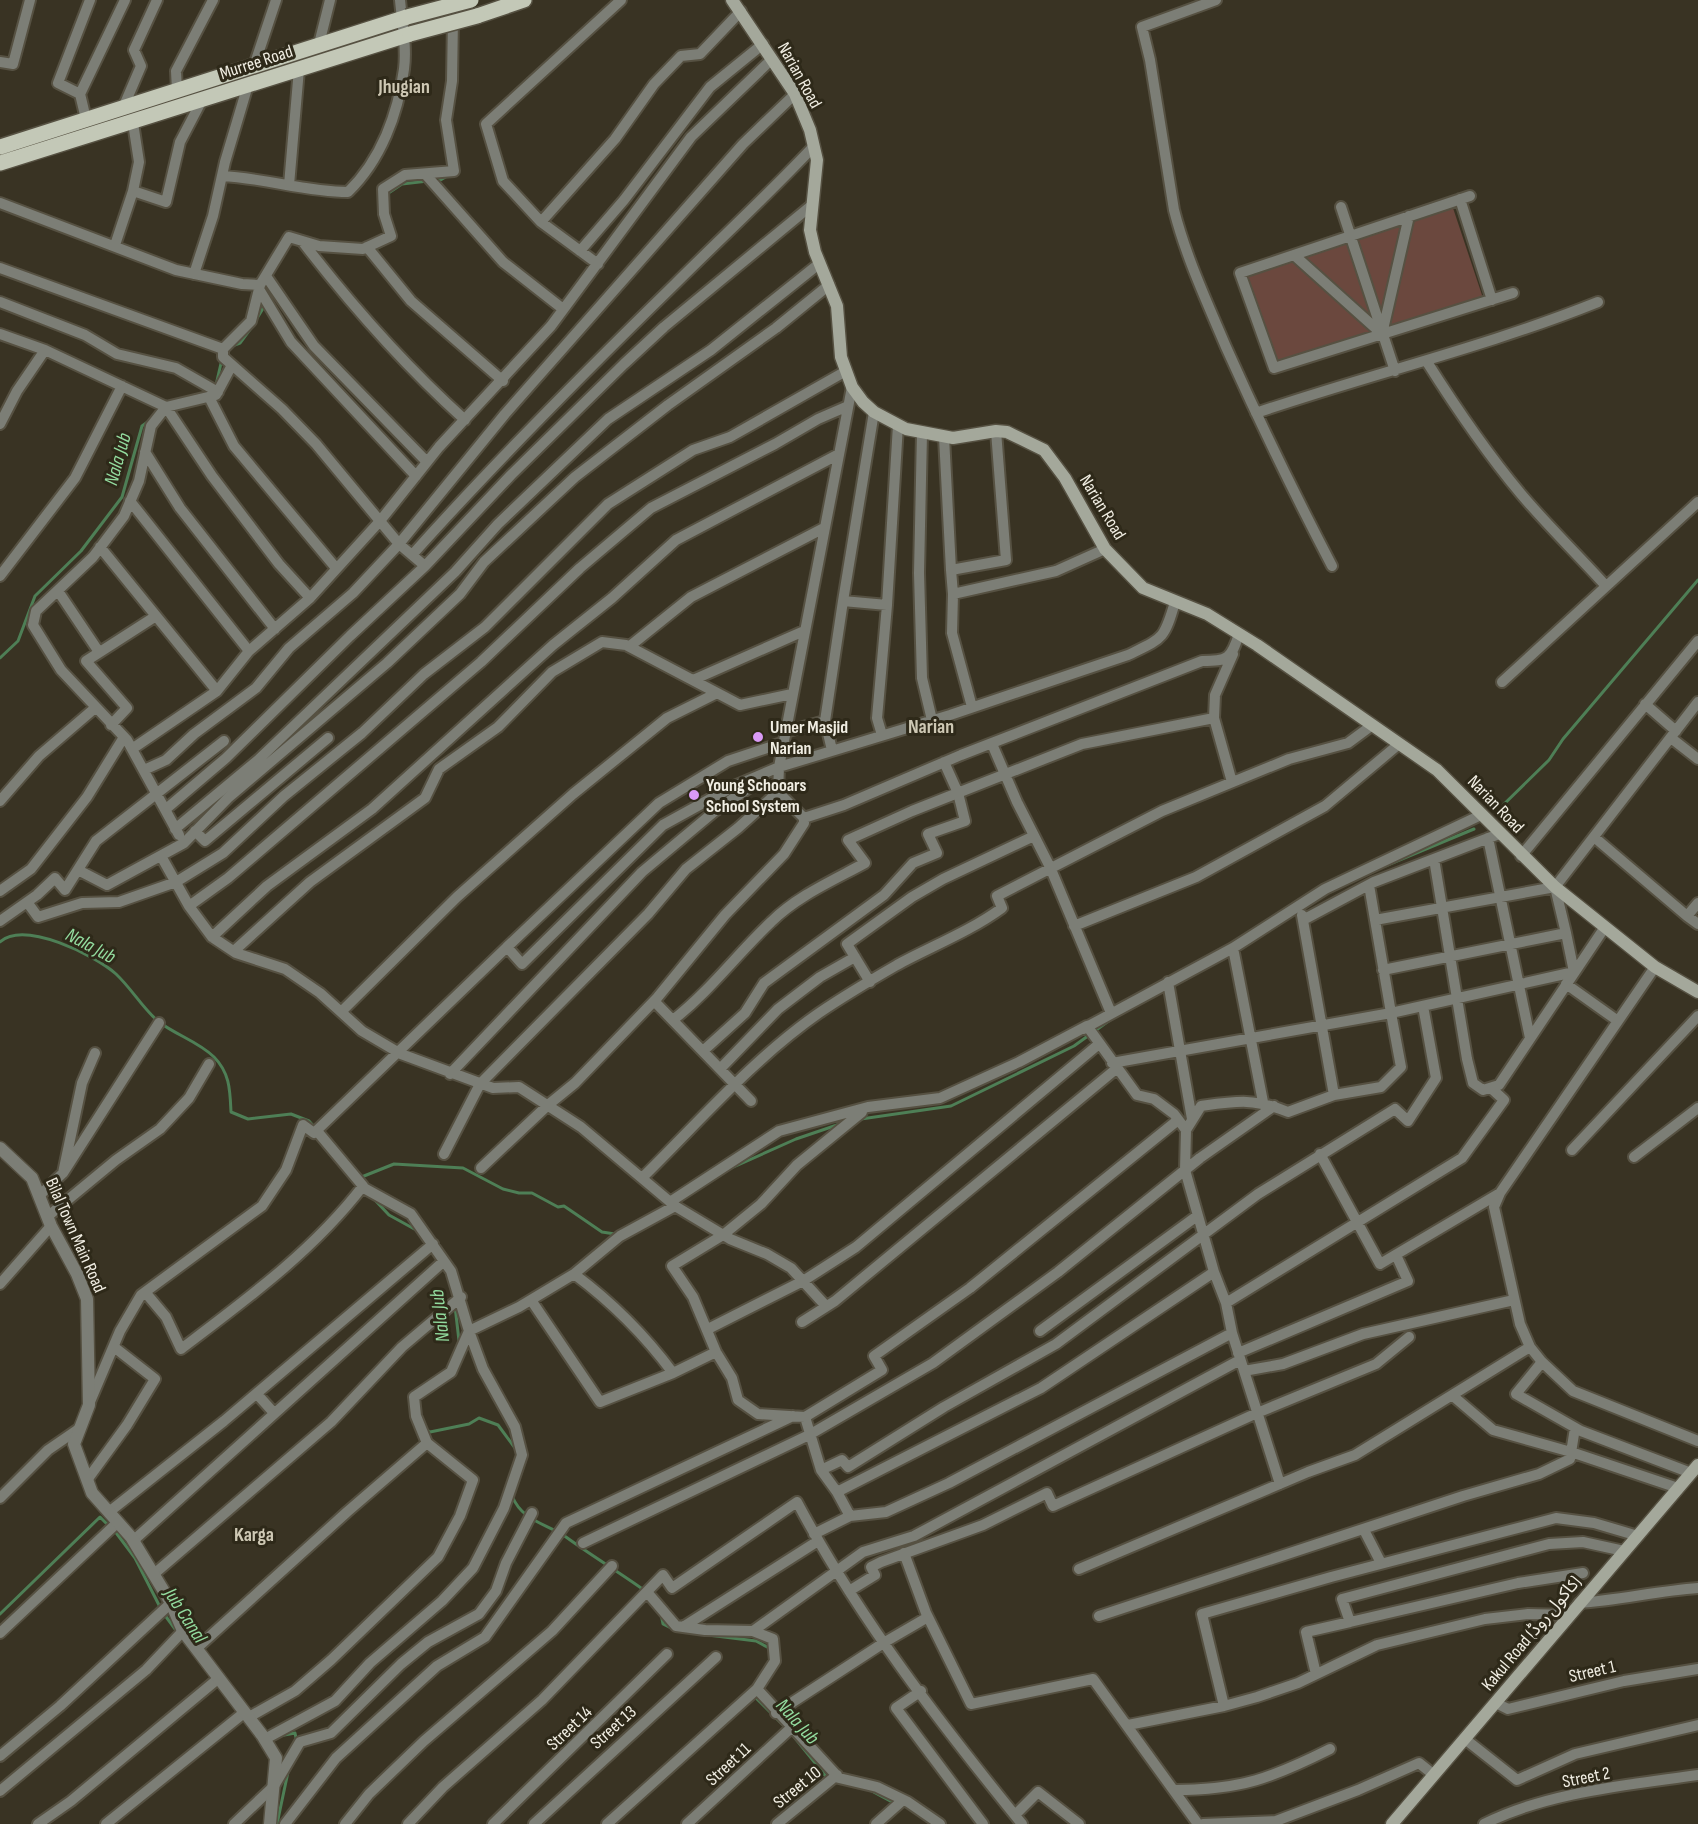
<svg xmlns="http://www.w3.org/2000/svg" width="1698" height="1824" viewBox="0 0 1698 1824" font-family="'Sofia Sans Condensed','Noto Sans Arabic',sans-serif">
  <rect width="100%" height="100%" fill="#393323"/>
  <path fill="#6b483e" d="M 1452,205 L 1484,301 L 1269,373 L 1237,277 Z"/>
  <g fill="none" stroke-linecap="round" stroke-linejoin="round">
    <path stroke="#4e7f56" stroke-width="3" d="M 437,182 L 449,175
      M 387,194 L 402,184 L 428,181
      M 374,250 L 387,243
      M 256,320 L 265,305
      M 232,346 L 240,343 L 251,328
      M 216,385 L 222,359
      M 0,658 L 18,641 L 35,596 L 81,551 L 122,497 L 142,426 L 149,421
      M 1499,809 L 1549,760 L 1563,739 L 1698,580
      M 1385,866 L 1474,829
      M 0,942 C 24,920 95,955 116,974 C 132,989 143,1009 159,1022 C 176,1035 199,1042 214,1057 C 230,1073 230,1091 231,1112 L 248,1119 L 291,1114 L 309,1121 L 316,1129
      M 861,1119 L 951,1106 L 1074,1046 L 1110,1020
      M 729,1169 L 796,1139 L 840,1124
      M 359,1178 L 394,1164 L 463,1168 L 503,1189 L 519,1193 L 532,1193 L 558,1207 L 564,1206 L 602,1232 L 615,1234
      M 373,1198 L 389,1215 L 418,1231
      M 657,1211 L 669,1203
      M 455,1306 L 459,1341
      M 424,1428 L 430,1432 L 469,1424 L 479,1418 L 498,1425 L 515,1448
      M 512,1496 C 523,1522 546,1523 566,1537 C 592,1556 619,1572 644,1590
      M 114,1530 L 135,1558 L 161,1609
      M 0,1614 L 100,1517 L 109,1526
      M 164,1614 L 189,1648
      M 661,1614 L 663,1624 L 675,1630
      M 708,1635 L 756,1641 L 771,1649
      M 759,1695 L 757,1699 L 787,1729
      M 279,1736 L 295,1733 L 297,1743
      M 795,1738 L 828,1779
      M 868,1789 L 894,1803
      M 277,1824 L 288,1772"/>
    <defs>
      <path id="minor" d="M 1216,0 L 1142,27 L 1150,60 L 1174,210 C 1186,257 1207,302 1226,347 C 1259,421 1294,493 1332,566
        M 319,44 L 330,0
        M 0,62 L 13,64 L 30,0
        M 254,66 L 276,0
        M 177,90 L 176,71 L 213,0
        M 80,94 L 58,83 L 90,0
        M 123,108 L 141,66 L 134,50 L 157,0
        M 86,119 L 80,94 L 125,0
        M 426,175 L 503,262 L 563,309
        M 222,176 C 265,178 306,192 348,192 C 381,160 398,114 404,69 C 407,47 402,22 400,0
        M 289,185 L 299,69
        M 133,191 L 139,162 L 133,123
        M 1470,196 L 1240,273 L 1274,368 L 1513,293
        M 1460,199 L 1492,300
        M 0,203 L 176,270 L 242,284 L 260,285
        M 1341,207 L 1395,371
        M 541,222 L 615,139 L 654,84 L 681,56 L 700,54 L 741,11
        M 302,241 C 352,306 404,365 465,420
        M 115,245 L 133,191 L 166,202 L 180,142 L 202,100
        M 367,247 L 411,301 L 503,381
        M 580,251 L 624,200 L 710,87 L 763,44
        M 1294,255 L 1382,334
        M 598,264 L 541,222 L 503,181 L 486,124 L 621,0
        M 0,268 L 223,349 L 223,357 L 282,409 L 316,444 L 399,544 L 425,566
        M 194,274 L 213,216 L 225,162 L 248,85
        M 266,276 L 314,346 L 427,462
        M 259,289 L 291,342 L 416,476
        M 0,302 L 85,335 L 117,354 L 176,368 L 218,392
        M 0,334 L 45,350 L 166,407 L 212,476 L 279,564 L 310,598
        M 1382,334 L 1409,216
        M 223,349 L 251,321 L 260,285 L 289,237 L 319,246 L 363,249 L 391,236 L 384,214 L 383,189 L 405,175 L 454,171 L 446,120 L 452,81 L 453,18
        M 1427,362 C 1456,408 1486,452 1521,494 C 1548,526 1578,555 1606,586
        M 209,397 L 234,446 L 336,568
        M 874,412 L 843,601 L 887,605 L 898,425
        M 1256,413 C 1370,374 1486,347 1598,302
        M 0,424 L 17,391 L 45,350
        M 922,433 L 919,573 L 922,678 L 932,720
        M 944,437 L 951,570 L 1006,560 L 996,431
        M 145,452 L 180,508 L 275,629
        M 130,501 L 249,651
        M 100,547 L 217,691
        M 412,555 C 496,461 585,372 675,284 C 721,238 769,194 814,146
        M 951,570 L 953,594 L 1056,571 L 1105,549
        M 0,576 L 75,478 L 122,386
        M 58,591 L 99,652
        M 953,594 L 952,633 L 972,707
        M 630,646 L 691,597 L 824,528
        M 693,680 L 804,631
        M 1502,682 L 1698,502
        M 1645,704 L 1676,731
        M 825,721 L 832,750
        M 111,725 L 127,708 L 86,661 L 156,616
        M 785,732 L 825,721 L 843,601
        M 882,735 L 877,718 L 887,605
        M 1671,738 L 1698,759
        M 782,743 L 728,761 L 659,803 L 507,947 L 522,964 L 663,825 L 732,787 L 779,767 L 950,715 L 1128,655 C 1163,638 1164,640 1175,602
        M 992,744 L 1017,802 L 1050,867 L 1111,1013
        M 132,749 L 217,691 L 249,651 L 310,598 L 380,521 L 439,447 L 551,326 L 691,137 L 772,59
        M 144,770 L 166,760 L 194,734 L 256,688 L 289,648 L 353,593 L 399,544 L 505,414 L 743,144 L 795,94
        M 1232,782 L 1214,718 L 1215,695 L 1233,654
        M 0,801 L 39,756 L 95,708
        M 166,809 L 226,758 L 350,636 L 425,566 L 511,475 L 624,364 L 664,327 L 812,205
        M 804,818 L 844,805 L 961,755 L 1202,661 C 1228,661 1231,659 1239,634
        M 175,829 L 258,760 L 455,572 L 498,524 L 608,419 L 711,350 L 820,263
        M 195,831 L 205,841 L 328,738
        M 179,835 L 127,740 L 61,670 L 33,625 L 36,611 L 93,557 L 124,516 L 139,481 L 151,426 L 166,407 L 216,395 L 232,365
        M 1594,837 L 1687,916 L 1698,903
        M 1488,838 L 1530,1038
        M 161,856 L 189,906 L 212,937 L 236,953 L 285,969 L 320,993 L 362,1031 L 401,1054 L 493,1088 L 519,1087 L 581,1127 L 675,1206 L 730,1239 L 767,1254 L 791,1268 L 825,1305
        M 1521,856 L 1698,641
        M 1434,859 L 1467,1059 L 1473,1083 L 1483,1090 L 1499,1085 L 1605,927
        M 78,870 L 107,885 L 184,843 L 228,798 L 387,663 L 460,594 L 484,562 L 575,477 L 668,405 L 776,328 L 829,285
        M 1555,887 L 1566,933
        M 0,891 L 31,869 L 87,797 L 124,737
        M 27,902 L 38,917 L 82,903 L 119,902 L 176,882 L 223,853 L 284,796 L 362,733 L 424,674 L 485,627 L 608,504 L 693,450 L 730,437 L 846,371
        M 189,906 L 228,878 L 481,662 L 580,568 L 651,508 L 775,444 L 818,419 L 848,406
        M 1302,915 L 1334,1095
        M 1687,916 L 1698,924
        M 1303,920 L 1374,882 L 1499,834
        M 1375,920 L 1555,887 L 1698,702
        M 0,921 L 37,895 L 55,878 L 65,890 L 96,841 L 224,741
        M 1074,926 L 1196,877 L 1325,806 L 1399,744
        M 212,937 L 267,886 L 372,809 L 553,645 L 612,598 L 676,540 L 839,454
        M 1233,948 L 1263,1102
        M 234,951 L 310,882 L 425,798 L 439,769 L 498,727 L 552,672 L 602,642 L 626,645 L 740,705 L 792,694
        M 1655,967 L 1500,1193 L 1494,1207 L 1520,1324 L 1530,1347 L 1542,1362 L 1573,1391 L 1698,1441
        M 870,982 L 847,944 L 912,897 L 943,879 L 1034,836
        M 1168,982 L 1192,1119
        M 1566,984 L 1618,1021
        M 654,1001 L 751,1101
        M 341,1012 L 457,897 L 573,794 L 667,718 L 717,693
        M 673,1020 C 710,991 737,954 771,922 C 797,896 834,880 865,863 L 848,840 L 912,811 L 1082,744 L 1214,718
        M 1083,1029 L 1233,948 L 1325,889 L 1481,815
        M 703,1051 L 745,1013 L 764,983 L 884,895 L 913,863 L 937,853 L 928,834 L 965,821 L 958,793 L 944,762
        M 1112,1063 L 1391,1013 L 1369,885
        M 720,1069 L 778,1009 L 820,977 L 855,957
        M 450,1074 L 642,872 L 715,811 L 759,781
        M 862,1112 L 797,1165 L 761,1204 L 723,1235 L 672,1266 L 693,1297 L 716,1352 L 732,1378 L 738,1400 L 758,1414 L 805,1417 L 821,1470 L 837,1492 L 850,1516 L 886,1512 L 949,1483 L 1232,1333 L 1226,1303
        M 1186,1130 L 1201,1106 C 1237,1101 1254,1098 1288,1112 L 1334,1095 L 1381,1087 L 1401,1067 L 1391,1013 L 1574,972 L 1566,933 L 1383,970
        M 1572,1150 L 1698,1016
        M 444,1154 L 480,1084 L 648,914 L 686,869 L 738,828 L 778,792
        M 1320,1154 L 1380,1264 L 1500,1193
        M 1634,1157 L 1698,1108
        M 481,1168 L 548,1105 L 575,1083 L 657,998 L 725,915 L 784,854 L 804,823 L 804,818 L 778,792 L 779,767 L 852,387
        M 63,1173 L 159,1023
        M 642,1178 C 699,1122 753,1059 819,1013 C 844,996 871,980 897,965 C 932,946 969,932 1002,908 L 997,896 L 1162,811 L 1289,759 L 1348,743 L 1371,726
        M 39,1196 L 63,1173 L 82,1083 L 95,1053
        M 670,1202 L 779,1131 L 868,1107 L 940,1098 L 1019,1062 L 1087,1026 L 1137,1095 L 1154,1099 L 1174,1114 L 1186,1130 L 1185,1170 L 1214,1272 L 1226,1303 L 1462,1158 L 1504,1100 L 1492,1089
        M 47,1217 L 116,1160 L 160,1129 L 189,1098 L 209,1064
        M 574,1274 L 620,1236 L 675,1206
        M 0,1284 L 51,1226
        M 145,1292 L 166,1317 L 181,1349 C 247,1299 313,1251 363,1186 L 317,1131
        M 531,1300 L 600,1402 L 673,1373
        M 802,1322 L 835,1301 L 1116,1069
        M 708,1329 L 803,1281 L 856,1247 L 1099,1044
        M 1040,1331 L 1197,1216
        M 1232,1333 L 1280,1484
        M 1238,1353 L 1408,1281 L 1396,1255
        M 1542,1362 L 1516,1394 L 1581,1431 L 1691,1473
        M 1244,1371 L 1283,1364 L 1363,1334 L 1514,1300
        M 257,1394 L 274,1413
        M 1453,1396 L 1493,1430 L 1571,1452 L 1678,1488
        M 89,1404 L 120,1331 L 141,1295 L 262,1206 L 286,1170 L 303,1125 L 314,1133 L 507,947
        M 805,1417 L 882,1370 L 874,1356 L 970,1288 L 1178,1120
        M 821,1470 L 842,1460 L 848,1467 L 944,1407 L 1056,1344 L 1258,1194 L 1395,1109 L 1408,1121 L 1436,1078 L 1423,1006
        M 87,1480 L 127,1425 L 155,1379 L 114,1347
        M 837,1492 L 1041,1388 L 1214,1272
        M 0,1498 L 48,1450 L 80,1428
        M 109,1512 L 224,1421 L 433,1244
        M 1364,1530 L 1381,1563
        M 814,1534 L 850,1516
        M 134,1540 L 444,1261
        M 583,1543 L 809,1435 L 933,1363 L 1058,1272 L 1200,1158 L 1274,1106
        M 904,1553 L 926,1613 L 971,1704 L 1093,1679 L 1198,1824
        M 1079,1569 L 1308,1472 L 1355,1455 L 1530,1347
        M 154,1574 L 331,1422 L 402,1347 L 461,1297
        M 849,1591 L 875,1575 L 871,1567 L 881,1562 L 983,1525 L 1047,1493 L 1053,1506 L 1257,1413 L 1376,1364 L 1409,1337
        M 647,1592 L 676,1626 L 705,1630 L 753,1631 L 773,1639 L 775,1661 L 757,1689 L 839,1778 L 877,1787 L 908,1802 L 940,1824
        M 1579,1603 C 1619,1600 1658,1591 1698,1588
        M 1099,1616 L 1463,1496 L 1539,1474 L 1570,1459 L 1575,1428
        M 1350,1622 L 1518,1583 L 1583,1573
        M 683,1627 L 818,1541
        M 753,1631 L 863,1552 L 914,1536 L 1240,1360
        M 0,1633 L 118,1522
        M 197,1648 L 347,1512 L 427,1443 L 416,1416 L 414,1397 L 451,1372 L 469,1331 L 451,1271 L 411,1214 L 362,1187
        M 1316,1674 L 1306,1632 L 1350,1622 L 1342,1599 L 1549,1544 L 1583,1542 L 1624,1551
        M 921,1691 L 896,1708 L 983,1824
        M 1496,1703 L 1508,1709 L 1624,1681 L 1698,1669
        M 1224,1706 L 1202,1614 L 1331,1577 L 1556,1518 L 1594,1523 L 1638,1536
        M 776,1713 L 885,1642 L 928,1617
        M 249,1717 L 295,1691 L 331,1660 L 438,1557 L 460,1516 L 473,1480 L 427,1443
        M 1128,1725 L 1224,1706 L 1257,1697 L 1298,1683 L 1377,1645 L 1485,1619 L 1528,1614 L 1569,1615
        M 265,1739 L 335,1701 L 370,1663 L 442,1601 L 473,1568 L 504,1508 L 522,1455 L 515,1427 L 483,1369 L 469,1331 L 519,1307 L 574,1274 C 613,1303 644,1334 673,1373 L 716,1352
        M 1465,1739 L 1517,1780 L 1575,1754 L 1698,1725
        M 0,1756 L 60,1706 L 171,1603
        M 1175,1790 C 1241,1790 1272,1778 1330,1749
        M 0,1791 L 146,1670 L 183,1631
        M 1015,1815 L 1038,1792 L 1079,1824
        M 38,1824 L 71,1801 L 219,1678
        M 106,1824 L 245,1712
        M 234,1824 L 274,1786 L 300,1742 L 331,1733 L 401,1664 L 428,1642 L 479,1614 L 496,1591 L 506,1563 L 532,1513
        M 285,1824 L 336,1758 L 437,1666 L 485,1637 L 566,1523 L 793,1416
        M 345,1824 L 369,1794 L 424,1741 L 552,1631 L 612,1566
        M 408,1824 L 443,1787 L 542,1700 L 663,1575 L 672,1588 L 797,1502 C 858,1617 940,1723 1022,1824
        M 493,1824 L 667,1654
        M 534,1824 L 716,1657
        M 607,1824 L 757,1689
        M 687,1824 L 791,1728
        M 777,1824 L 837,1775
        M 876,1824 L 903,1800
        M 1203,1824 L 1276,1821 L 1358,1790 L 1419,1763 L 1434,1775
        M 1484,1824 C 1547,1792 1629,1785 1698,1775"/>
      <path id="tertiary" d="M 0,1148 L 32,1178 L 51,1226 L 77,1274 L 87,1299 L 89,1405 L 74,1444 L 92,1493 L 131,1537 L 171,1603 L 183,1631 L 262,1735 L 276,1758 L 270,1824"/>
      <path id="secondary" d="M 732,0 L 795,94 L 810,130 L 817,160 L 810,230 L 815,252 L 837,306 L 841,357 L 852,387 L 863,402 L 874,412 L 906,429 L 953,438 L 996,431 L 1007,432 L 1044,450 L 1065,478 L 1105,549 L 1143,588 L 1207,614 L 1257,645 L 1437,770 L 1555,887 L 1655,967 L 1698,992
        M 1392,1824 L 1698,1465"/>
      <path id="primary" d="M 477,16 L 524,0
        M 0,147 L 407,17
        M 0,163 L 410,34"/>
    </defs>
    <use href="#minor" stroke="#565142" stroke-width="14"/>
    <use href="#tertiary" stroke="#565142" stroke-width="15"/>
    <use href="#secondary" stroke="#565142" stroke-width="15"/>
    <use href="#primary" stroke="#565142" stroke-width="18"/>
    <use href="#minor" stroke="#7c7e76" stroke-width="10"/>
    <use href="#tertiary" stroke="#7c7e76" stroke-width="12"/>
    <use href="#secondary" stroke="#a4a89b" stroke-width="12"/>
    <use href="#primary" stroke="#c3c8b7" stroke-width="15"/>
    <defs>
      <path id="primary-bridge" d="M 407,17 L 471,0
        M 410,34 L 477,16"/>
    </defs>
    <use href="#primary-bridge" stroke="#565142" stroke-width="18" stroke-linecap="butt"/>
    <use href="#primary-bridge" stroke="#c3c8b7" stroke-width="15"/>
  </g>
  <g fill="#da9af6" stroke="#2e2919" stroke-width="2">
    <circle cx="758" cy="737" r="6"/>
    <circle cx="694" cy="795" r="6"/>
  </g>
  <g text-anchor="middle" stroke-width="6" stroke-linejoin="round" paint-order="stroke">
    <g font-size="18" fill="#f1eee3" stroke="#2e2919">
      <text transform="translate(256 62) rotate(-18)" y="6">Murree Road</text>
      <text transform="translate(800 75) rotate(61)" y="6">Narian Road</text>
      <text transform="translate(1103 507) rotate(59)" y="6">Narian Road</text>
      <text transform="translate(1496 804) rotate(46)" y="6">Narian Road</text>
      <text transform="translate(76 1235) rotate(66)" y="6">Bilal Town Main Road</text>
      <text transform="translate(1531 1633) rotate(-50)" y="6">Kakul Road (کاکول روڈ)</text>
      <text transform="translate(1592 1671) rotate(-13)" y="6">Street 1</text>
      <text transform="translate(613 1727) rotate(-42)" y="6">Street 13</text>
      <text transform="translate(569 1728) rotate(-44)" y="6">Street 14</text>
      <text transform="translate(728 1764) rotate(-43)" y="6">Street 11</text>
      <text transform="translate(1586 1777) rotate(-11)" y="6">Street 2</text>
      <text transform="translate(797 1787) rotate(-39)" y="6">Street 10</text>
    </g>
    <g font-size="18" font-weight="bold" fill="#f1eee3" stroke="#2e2919" text-anchor="start">
      <text x="770" y="733">Umer Masjid<tspan x="770" dy="21">Narian</tspan></text>
      <text x="706" y="791">Young Schooars<tspan x="706" dy="21">School System</tspan></text>
    </g>
    <g font-size="20" font-weight="bold" fill="#cec8b4" stroke="#2e2919">
      <text x="404" y="93">Jhugian</text>
      <text x="931" y="733">Narian</text>
      <text x="254" y="1541">Karga</text>
    </g>
    <g font-size="20" font-style="italic" fill="#93dc9f" stroke="#2e2919">
      <text transform="translate(117 459) rotate(-74)" y="7">Nala Jub</text>
      <text transform="translate(91 945) rotate(28)" y="7">Nala Jub</text>
      <text transform="translate(439 1316) rotate(-97)" y="7">Nala Jub</text>
      <text transform="translate(186 1615) rotate(57)" y="7">Jub Canal</text>
      <text transform="translate(798 1721) rotate(48)" y="7">Nala Jub</text>
    </g>
  </g>
</svg>
